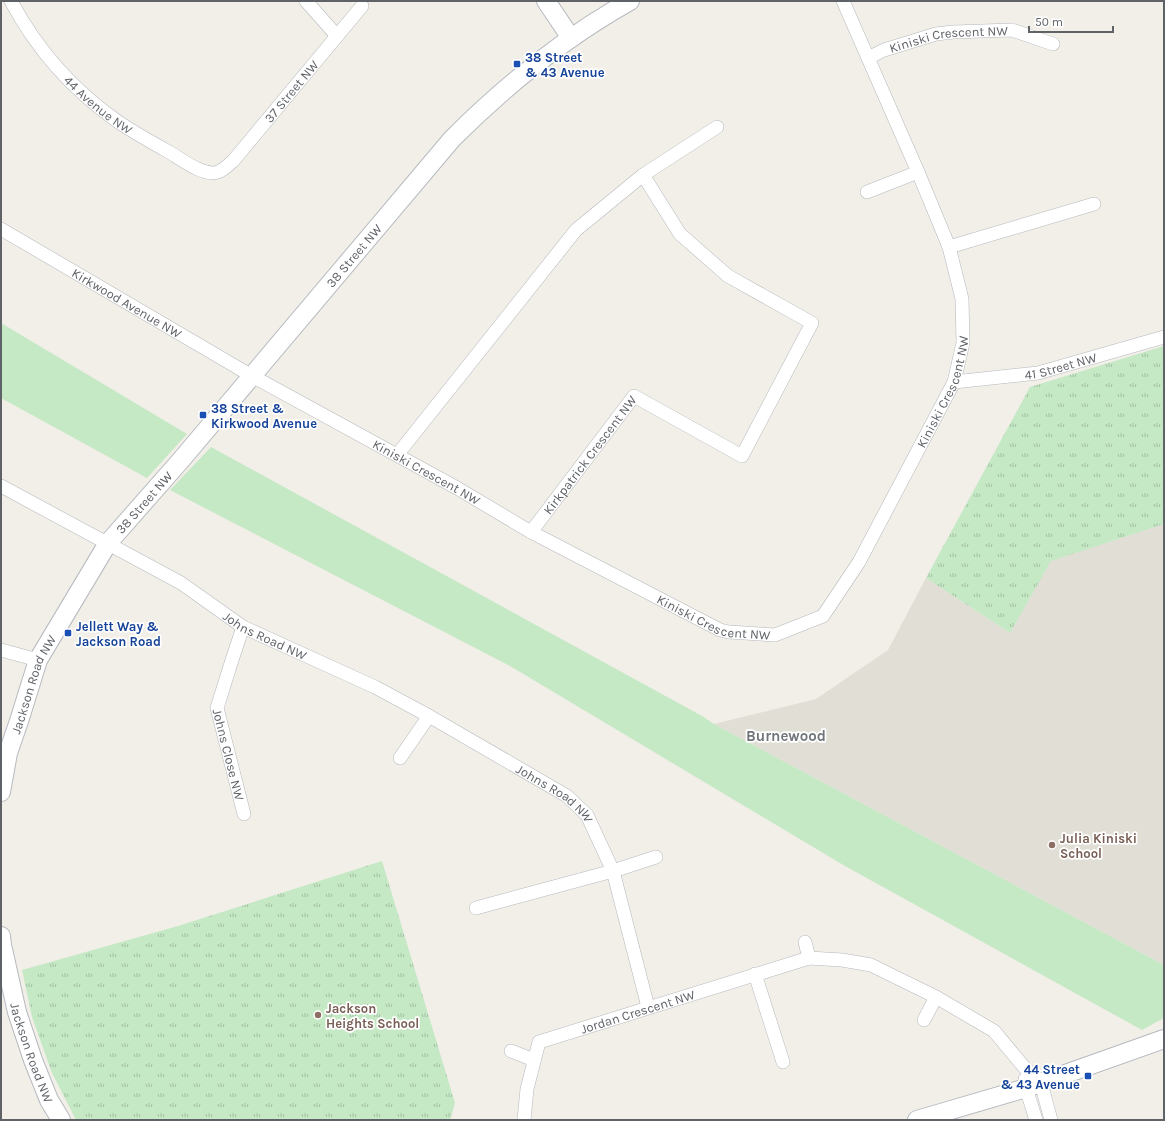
<svg xmlns="http://www.w3.org/2000/svg" width="1165" height="1121" viewBox="0 0 1165 1121" font-family="Karla,sans-serif">
  <defs>
    <pattern id="park-tufts" width="24" height="20" patternUnits="userSpaceOnUse"><rect width="24" height="20" fill="#c5e8c5"/><path d="M3 7l-1-3M5 7V3M7 7l1-3M15 17l-1-3M17 17v-4M19 17l1-3" fill="none" stroke="#a3c0a4"/></pattern>
  </defs>
  <rect width="100%" height="100%" fill="#f1efe8"/>
  <path fill="#e1ded6" d="M 1164,524 L 1164,965 L 714,724 L 816,699 L 888,650 L 926,578 L 1010,633 L 1050,561 Z"/>
  <path fill="#c5e8c5" d="M 1,323 L 187,434 L 147,478 L 1,398 Z
    M 211,447 L 702,716 L 714,724 L 1164,965 L 1164,1018 L 1142,1030 L 845,866 L 510,666 L 170,490 Z"/>
  <path fill="url(#park-tufts)" d="M 1164,346 L 1164,524 L 1051,561 L 1010,633 L 926,578 L 1030,387 Z
    M 382,861 L 455,1103 L 450,1120 L 76,1120 L 52,1073 L 32,1017 L 22,970 L 178,926 Z"/>
  <g fill="none" stroke-linecap="round" stroke-linejoin="round">
    <defs>
      <g id="street">
        <path id="s1" d="M 11,1 C 36,48 73,90 117,121 C 133,132 151,142 169,152 C 181,159 204,177 218,172 C 224,170 228,165 233,161 L 362,6"/>
        <path d="M 306,1 L 337,36"/>
        <path id="s2" d="M 868,58 L 884,50 L 936,34 L 953,32 L 1012,30 L 1053,44"/>
        <path d="M 867,192 L 918,172"/>
        <path id="s3" d="M 1,229 L 252,376 L 457,488 L 531,532 L 720,630 L 729,632 L 775,635 L 823,616 L 859,562 L 954,382 L 963,343 L 962,299 L 949,247 L 918,172 L 843,1"/>
        <path d="M 949,247 L 1094,204"/>
        <path id="s4" d="M 954,382 L 1038,373 L 1164,337"/>
        <path d="M 397,455 L 576,230 L 643,175 L 717,127"/>
        <path id="s5" d="M 1,486 L 181,583 L 243,627 L 375,687 L 429,716 L 567,796 L 587,815 L 613,871 L 648,1007"/>
        <path id="s6" d="M 531,532 L 634,396 L 742,456 L 812,323 L 728,276 L 680,234 L 643,175"/>
        <path id="s7" d="M 243,627 L 232,660 L 217,708 L 244,814"/>
        <path d="M 1,650 L 38,660"/>
        <path d="M 400,758 L 429,716"/>
        <path d="M 476,908 L 613,871 L 656,857"/>
        <path d="M 805,942 L 809,958"/>
        <path d="M 755,974 L 783,1062"/>
        <path d="M 924,1020 L 936,997"/>
        <path d="M 511,1051 L 534,1060"/>
        <path d="M 1025,1079 L 1026,1088 L 1036,1120"/>
        <path id="s8" d="M 524,1120 L 527,1089 L 539,1042 L 809,958 L 842,960 L 871,965 L 936,997 L 994,1031 L 1024,1067 L 1041,1083 L 1051,1120"/>
      </g>
      <g id="secondary">
        <path d="M 546,1 L 571,38"/>
        <path id="s9" d="M 1,792 L 8,753 L 20,718 L 38,660 L 108,543 L 181,460 L 452,139 C 505,86 564,38 630,1"/>
        <path id="s10" d="M 1,936 L 2,945 L 17,1012 L 33,1060 L 49,1100 L 61,1120"/>
        <path d="M 917,1120 L 1026,1088 L 1164,1039"/>
      </g>
    </defs>
    <use href="#street" stroke="#b5b8bc" stroke-width="14"/>
    <use href="#secondary" stroke="#b6babf" stroke-width="20"/>
    <use href="#street" stroke="#fff" stroke-width="13"/>
    <use href="#secondary" stroke="#fff" stroke-width="18"/>
  </g>
  <g fill="#1a4fb4" stroke="#fff" stroke-width="1.5">
    <rect x="513" y="60" width="8" height="8" rx="2"/>
    <rect x="199" y="411" width="8" height="8" rx="2"/>
    <rect x="64" y="629" width="8" height="8" rx="2"/>
    <rect x="1084" y="1072" width="8" height="8" rx="2"/>
  </g>
  <g fill="#8d6e63" stroke="#fff" stroke-width="1.5">
    <circle cx="1052" cy="845" r="4"/>
    <circle cx="318" cy="1015" r="4"/>
  </g>
  <g text-anchor="middle" stroke-width="3.5" stroke-linejoin="round" paint-order="stroke">
    <g font-size="13" fill="#5f6368" stroke="#fff">
      <text dy="5" stroke="none"><textPath href="#s2" startOffset="84">Kiniski Crescent NW</textPath></text>
      <text dy="5" stroke="none"><textPath href="#s1" startOffset="386">37 Street NW</textPath></text>
      <text dy="5" stroke="none"><textPath href="#s1" startOffset="137">44 Avenue NW</textPath></text>
      <text dy="5" stroke="none"><textPath href="#s9" startOffset="652">38 Street NW</textPath></text>
      <text dy="5" stroke="none"><textPath href="#s3" startOffset="146">Kirkwood Avenue NW</textPath></text>
      <text dy="5" stroke="none"><textPath href="#s4" startOffset="108">41 Street NW</textPath></text>
      <text dy="5" stroke="none"><textPath href="#s3" startOffset="1186">Kiniski Crescent NW</textPath></text>
      <text dy="5" stroke="none"><textPath href="#s6" startOffset="97">Kirkpatrick Crescent NW</textPath></text>
      <text dy="5" stroke="none"><textPath href="#s3" startOffset="490">Kiniski Crescent NW</textPath></text>
      <text dy="5" stroke="none"><textPath href="#s9" startOffset="328">38 Street NW</textPath></text>
      <text dy="5" stroke="none"><textPath href="#s3" startOffset="814">Kiniski Crescent NW</textPath></text>
      <text dy="5" stroke="none"><textPath href="#s5" startOffset="304">Johns Road NW</textPath></text>
      <text dy="5" stroke="none"><textPath href="#s9" startOffset="113">Jackson Road NW</textPath></text>
      <text dy="5" stroke="none"><textPath href="#s7" startOffset="133">Johns Close NW</textPath></text>
      <text dy="5" stroke="none"><textPath href="#s5" startOffset="635">Johns Road NW</textPath></text>
      <text dy="5" stroke="none"><textPath href="#s8" startOffset="183">Jordan Crescent NW</textPath></text>
      <text dy="5" stroke="none"><textPath href="#s10" startOffset="121">Jackson Road NW</textPath></text>
    </g>
    <g font-size="13" font-weight="bold" fill="#164399" stroke="#fff" text-anchor="start">
      <text x="525" y="62">38 Street<tspan x="525" dy="15">&amp; 43 Avenue</tspan></text>
      <text x="211" y="413">38 Street &amp;<tspan x="211" dy="15">Kirkwood Avenue</tspan></text>
      <text x="76" y="631">Jellett Way &amp;<tspan x="76" dy="15">Jackson Road</tspan></text>
      <text x="1080" y="1074" text-anchor="end">44 Street<tspan x="1080" dy="15">&amp; 43 Avenue</tspan></text>
    </g>
    <g font-size="13" font-weight="bold" fill="#785e54" stroke="#fff" text-anchor="start">
      <text x="1060" y="843">Julia Kiniski<tspan x="1060" dy="15">School</tspan></text>
      <text x="326" y="1013">Jackson<tspan x="326" dy="15">Heights School</tspan></text>
    </g>
    <g font-size="15" font-weight="bold" fill="#70757a" stroke="#fff">
      <text x="786" y="741">Burnewood</text>
    </g>
  </g>
  <rect width="1165" height="1121" fill="none" stroke="#5f6368" stroke-width="4"/>
  <path d="M1029 26v6h84v-6" fill="none" stroke="#5f6368" stroke-width="2"/>
  <text x="1035" y="26" font-size="12" fill="#5f6368" stroke="#ffffff" stroke-width="3" paint-order="stroke">50 m</text>
</svg>
